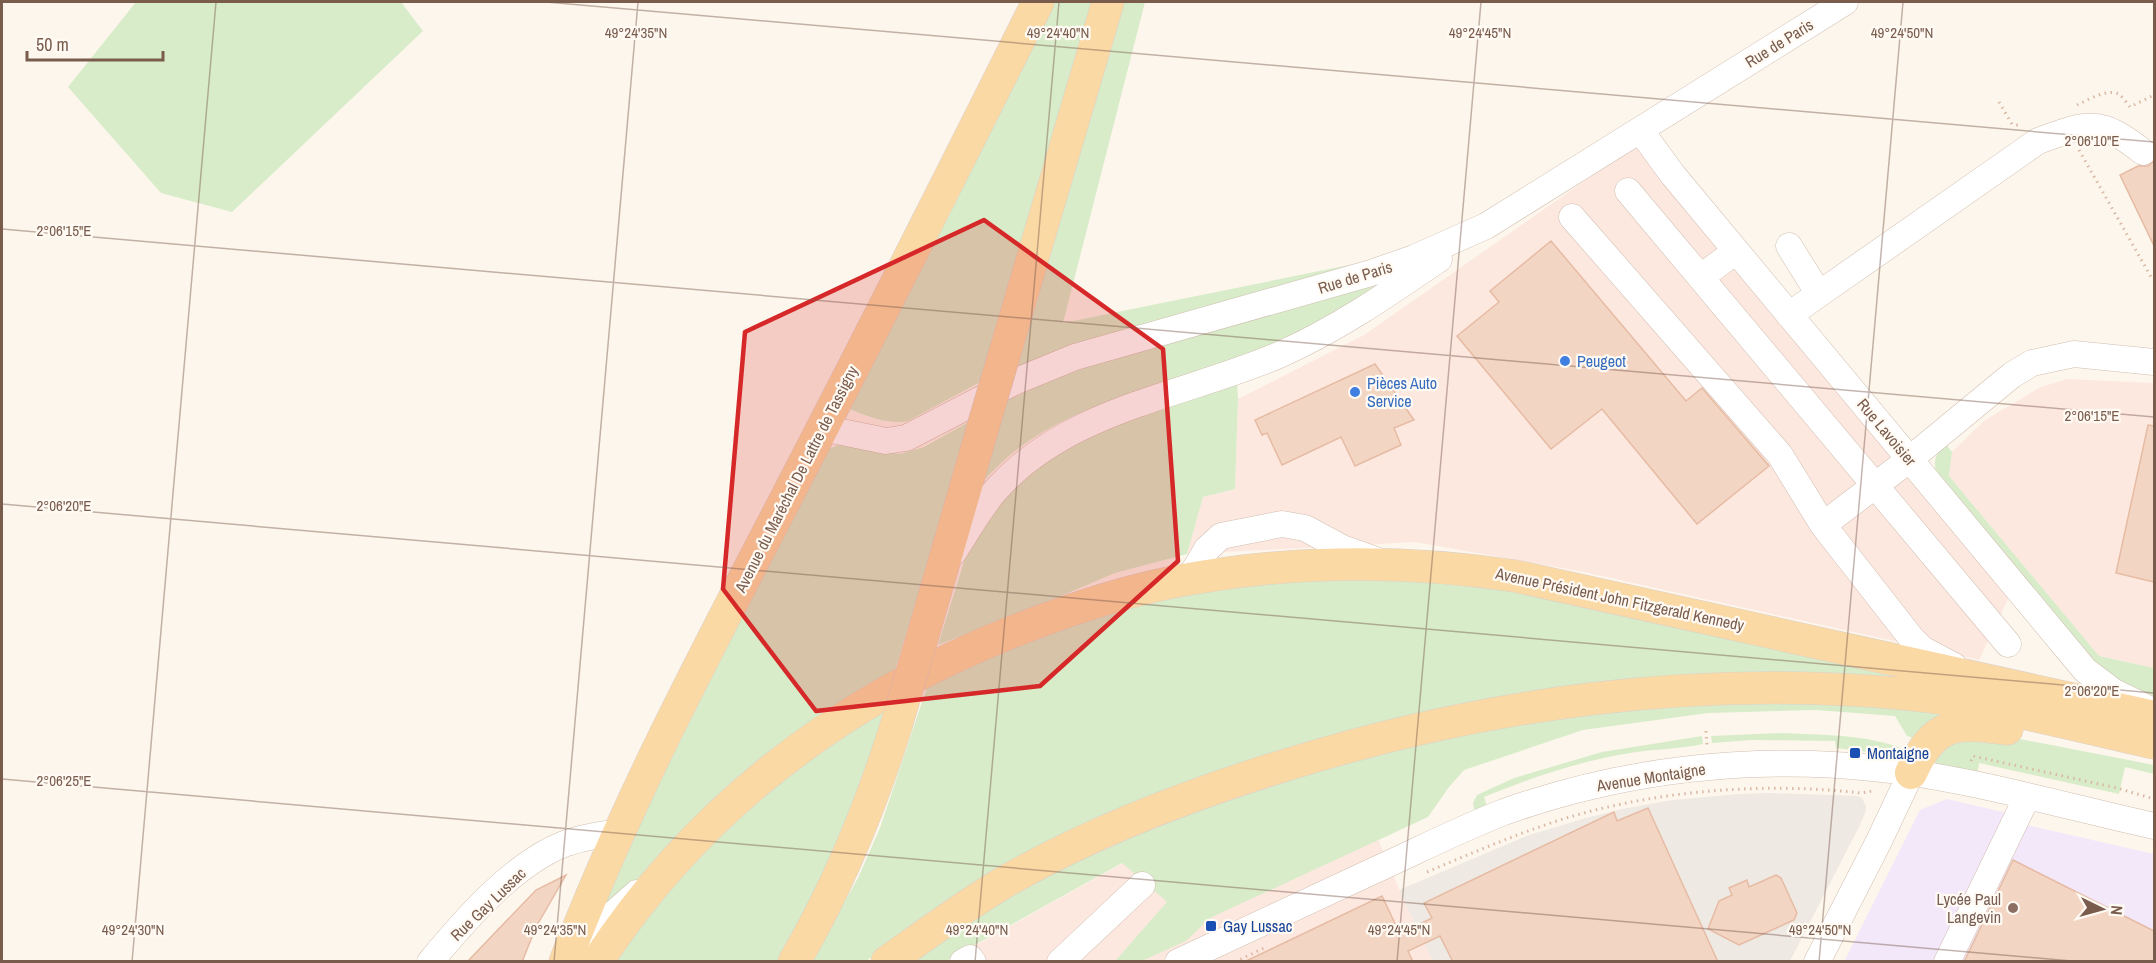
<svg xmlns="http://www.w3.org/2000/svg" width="2156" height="963" viewBox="0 0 2156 963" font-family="'Archivo Narrow',sans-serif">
  <rect width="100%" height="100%" fill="#fdf6ec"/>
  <path fill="#fde8e0" d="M 1636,145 L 2009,597 L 1979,660 L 1584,572 L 1415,542 L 1187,554 L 1203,497 L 1235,489 L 1238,399 L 1364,335 Z
    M 2067,379 L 2154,383 L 2154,668 L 2099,656 L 1949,476 L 1952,452 L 1985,420 L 2041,387 Z
    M 1352,777 L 1399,889 L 1433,961 L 946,962 L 1123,863 Z"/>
  <path fill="#efe9e4" d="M 1772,793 L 1857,796 L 1862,798 L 1866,806 L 1866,811 L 1860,825 L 1790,961 L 1433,961 L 1399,890 L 1529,835 L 1586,818 L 1622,809 L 1672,800 L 1739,794 Z"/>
  <path fill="#f3e8fa" d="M 1947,799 L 2007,813 L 2022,824 L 2154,854 L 2154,961 L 1844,962 L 1920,810 Z"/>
  <path fill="#d8ecc9" d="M 136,2 L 401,2 L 423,31 L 232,212 L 161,193 L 68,87 Z
    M 1050,2 L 1098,2 L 984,380 L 908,421 C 886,425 863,415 843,406 Z
    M 1120,2 L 1145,2 L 1063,323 L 1369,261 L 1014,372 Z
    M 1380,279 L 1384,286 C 1340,312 1294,338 1246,357 C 1151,395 1046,402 977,489 L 1004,402 C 1122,345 1254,315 1380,279 Z
    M 1237,383 L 1238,399 L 1235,489 L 1203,497 L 1187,554 L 1115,573 L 1028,610 L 938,645 L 966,555 L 987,518 L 1008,491 L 1040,463 L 1113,424 Z
    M 972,420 L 895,670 L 774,747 L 661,855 L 601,916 L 611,886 L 670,761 L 819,461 L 828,449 L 841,444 L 900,454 L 924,447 Z
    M 1945,443 L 1952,452 L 1949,476 L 2099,656 L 2154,668 L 2154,699 L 2096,670 L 1938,478 C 1932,462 1935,455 1945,443 Z
    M 1377,576 L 1515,587 L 1945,682 L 1457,706 L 956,898 L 866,961 L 810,962 L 858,878 L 880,828 L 927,687 L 1006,646 L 1083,620 L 1173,595 L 1232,586 Z
    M 1730,700 L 1945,710 L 1921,740 L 1907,736 L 1895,716 L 1816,710 L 1708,713 L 1583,730 L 1464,770 L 1449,787 L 1428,817 L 1210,918 L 1186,941 L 1142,961 L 1115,961 L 1167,902 L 1122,863 L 946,961 L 906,962 L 1012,892 L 1145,826 L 1391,746 L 1578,712 Z
    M 884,711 L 846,831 L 801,926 L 778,961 L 611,962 L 672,881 L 793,767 Z
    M 1973,732 L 2025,740 L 2154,765 L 2154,774 L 2125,767 L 2119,794 L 1979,763 L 1977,776 L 1936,764 L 1934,755 Z
    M 1781,733 C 1824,735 1871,734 1911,752 L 1899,761 L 1891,760 L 1891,755 L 1836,748 L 1835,741 L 1751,740 L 1712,743 L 1711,736 Z
    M 1702,736 L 1703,744 C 1679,749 1654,749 1630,753 C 1580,761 1530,778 1484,797 L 1488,810 L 1474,809 L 1473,803 L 1477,795 L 1514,778 L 1602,752 Z"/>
  <path fill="#f3d5c3" stroke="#e6bba3" stroke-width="1.5" d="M 2154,161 L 2154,246 L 2120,175 L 2138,166 L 2148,166 Z
    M 1551,241 L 1686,401 L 1702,388 L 1769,466 L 1697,524 L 1602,409 L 1551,449 L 1457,336 L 1499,302 L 1490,291 Z
    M 1375,364 L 1414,420 L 1394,428 L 1401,445 L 1355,466 L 1341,437 L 1282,465 L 1267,433 L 1262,435 L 1255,420 Z
    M 2148,425 L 2154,426 L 2154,582 L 2116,573 Z
    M 1648,808 L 1718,962 L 1453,962 L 1440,936 L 1408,951 L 1413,962 L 1244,962 L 1382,896 L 1400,934 L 1432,918 L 1424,903 L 1614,812 L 1617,821 Z
    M 2013,860 L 2154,931 L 2154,962 L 1964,962 Z
    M 566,875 L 536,927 L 522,962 L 467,962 L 536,890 Z
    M 1776,875 L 1781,878 L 1797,913 L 1794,920 L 1739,945 L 1708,929 L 1719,901 L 1732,895 L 1729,888 L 1747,880 L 1749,887 Z"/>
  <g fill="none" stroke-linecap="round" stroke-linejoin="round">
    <defs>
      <path id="minor" d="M 1640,130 L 1673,175 L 2085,670 L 2114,692 L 2145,707
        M 1628,191 L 2008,644
        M 1572,217 L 1780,455 L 1823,525 L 1912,639 L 1922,649 L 1954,666
        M 1789,246 L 1819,294
        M 1701,277 L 1736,251
        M 1789,315 L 2038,141 C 2088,123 2099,117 2143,152
        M 822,428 L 886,441 L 906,438 L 1014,382 L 1075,357 L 1371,273 L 1414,258 L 1486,226 L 1845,2
        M 1823,525 L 1910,459 L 2012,375 L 2032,363 L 2074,354 L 2154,362
        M 954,552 C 967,531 979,510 995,491 C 1067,409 1183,396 1279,355 C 1336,330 1388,294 1439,259
        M 1189,579 L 1207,549 L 1221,536 L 1282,524 L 1305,528 L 1342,548 L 1376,560
        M 570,952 L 637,893
        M 430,962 C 465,920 513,864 564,844 C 581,837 600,835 618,832
        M 963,962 L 970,958 L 973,962
        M 1060,962 L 1142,885
        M 1178,962 C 1243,931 1308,901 1373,871 C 1417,851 1460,829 1504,812 C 1622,770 1749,755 1873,768 C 1966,777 2063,806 2154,826
        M 1817,962 L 1879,841 L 1911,773
        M 1947,962 L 2027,797"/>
      <path id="major" d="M 1003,359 L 1108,2
        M 921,642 L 983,427
        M 1911,773 C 1934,721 1956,722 2007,729
        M 565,962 C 629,794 715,636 797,477 C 879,319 959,160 1038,2
        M 597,962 C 699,806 845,698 1017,630 C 1073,608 1130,589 1189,579 C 1297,560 1408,560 1515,576 L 2154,717
        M 794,962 C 838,887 870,809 896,726
        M 887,962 C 925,935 963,907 1003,883 C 1091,832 1188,795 1286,765 C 1485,703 1697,674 1906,694 C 1990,702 2072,725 2154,743"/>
    </defs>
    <use href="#minor" stroke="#d1beb0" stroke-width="27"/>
    <use href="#major" stroke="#dad1cd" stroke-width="33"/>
    <path stroke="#d9b8a5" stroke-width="3" stroke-dasharray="1.5 4.5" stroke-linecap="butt" d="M 1999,102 L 2012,124 L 2022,126
      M 2077,105 C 2088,100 2109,87 2120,95 C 2123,98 2127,103 2130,107 L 2154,95
      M 2079,150 L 2151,277 L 2154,276
      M 1706,731 L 1707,746
      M 1971,761 L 1973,756 L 2117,788 L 2154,799
      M 1427,872 C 1472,853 1516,834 1563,819 C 1658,790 1763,782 1861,793 L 1872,791
      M 1235,962 L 1266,947"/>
    <use href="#minor" stroke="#fff" stroke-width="26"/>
    <use href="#major" stroke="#fbd9a5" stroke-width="32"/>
    <defs>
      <path id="major-bridge" d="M 983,427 L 1003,359
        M 896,726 L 921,642"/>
    </defs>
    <use href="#major-bridge" stroke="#dad1cd" stroke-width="33" stroke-linecap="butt"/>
    <use href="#major-bridge" stroke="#fbd9a5" stroke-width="32"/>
  </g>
  <path fill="#d62828" fill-opacity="0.2" stroke="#d62828" stroke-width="4.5" stroke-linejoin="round" d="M 984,220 L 1163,349 L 1178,561 L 1040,686 L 816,711 L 723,589 L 745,332 Z"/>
  <path fill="none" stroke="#7a5c4d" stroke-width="1.5" stroke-opacity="0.45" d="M 546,2 L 2154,142M 2,229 L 2154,417M 2,504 L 2154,693M 2,779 L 2083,962M 132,962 L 216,2M 554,962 L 638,2M 975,962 L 1059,2M 1397,962 L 1481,2M 1819,962 L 1903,2"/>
  <g fill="#3f7fe0" stroke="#fffaf3" stroke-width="2">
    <circle cx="1565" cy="361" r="6"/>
    <circle cx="1355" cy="392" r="6"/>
  </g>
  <g fill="#1a4fb4" stroke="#fffaf3" stroke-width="2">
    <rect x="1849" y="747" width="12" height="12" rx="3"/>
    <rect x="1205" y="920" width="12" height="12" rx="3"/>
  </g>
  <circle fill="#8d6e63" stroke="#fffaf3" stroke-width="2" cx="2013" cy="908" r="6"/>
  <g text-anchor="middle" stroke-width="4.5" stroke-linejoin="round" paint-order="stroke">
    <g font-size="16" fill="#7a5c4d" stroke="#fffaf3">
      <text transform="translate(1779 43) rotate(-32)" y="6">Rue de Paris</text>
      <text transform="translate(1355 277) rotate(-17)" y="6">Rue de Paris</text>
      <text transform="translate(1887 432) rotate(50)" y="6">Rue Lavoisier</text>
      <text transform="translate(796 479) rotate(-63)" y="6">Avenue du Maréchal De Lattre de Tassigny</text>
      <text transform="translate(1620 599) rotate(12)" y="6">Avenue Président John Fitzgerald Kennedy</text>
      <text transform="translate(1651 777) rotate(-9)" y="6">Avenue Montaigne</text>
      <text transform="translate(488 904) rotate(-44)" y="6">Rue Gay Lussac</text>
    </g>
    <g font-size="16" fill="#366cbe" stroke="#fffaf3" text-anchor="start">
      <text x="1577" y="367">Peugeot</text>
      <text x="1367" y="389">Pièces Auto<tspan x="1367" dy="18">Service</tspan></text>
    </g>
    <g font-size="16" fill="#164399" stroke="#fffaf3" text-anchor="start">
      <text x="1867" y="759">Montaigne</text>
      <text x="1223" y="932">Gay Lussac</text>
    </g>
    <g font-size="16" fill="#785e54" stroke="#fffaf3" text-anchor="end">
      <text x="2001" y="905">Lycée Paul<tspan x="2001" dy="18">Langevin</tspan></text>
    </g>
  </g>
  <g font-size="15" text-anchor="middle" fill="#7a5c4d" stroke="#fffaf3" stroke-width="4.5" stroke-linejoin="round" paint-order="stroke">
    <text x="636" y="38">49°24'35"N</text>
    <text x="1058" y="38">49°24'40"N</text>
    <text x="1480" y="38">49°24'45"N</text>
    <text x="1902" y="38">49°24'50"N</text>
    <text x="2092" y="146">2°06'10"E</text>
    <text x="64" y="236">2°06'15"E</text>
    <text x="2092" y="421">2°06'15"E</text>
    <text x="64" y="511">2°06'20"E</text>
    <text x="2092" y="696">2°06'20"E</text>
    <text x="64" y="786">2°06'25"E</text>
    <text x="133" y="935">49°24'30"N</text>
    <text x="555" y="935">49°24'35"N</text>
    <text x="977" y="935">49°24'40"N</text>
    <text x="1399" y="935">49°24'45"N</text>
    <text x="1820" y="935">49°24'50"N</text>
  </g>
  <rect width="2156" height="963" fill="none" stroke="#7a5c4d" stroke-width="6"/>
  <g transform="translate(2102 909) rotate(95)" stroke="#fffaf3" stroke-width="4.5" paint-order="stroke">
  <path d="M0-4.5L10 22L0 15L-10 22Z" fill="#7a5c4d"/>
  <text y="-9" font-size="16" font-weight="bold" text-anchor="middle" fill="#7a5c4d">N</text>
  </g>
  <path d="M27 51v9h136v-9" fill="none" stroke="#7a5c4d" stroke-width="3"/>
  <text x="36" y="51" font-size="18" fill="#7a5c4d" stroke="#fffaf3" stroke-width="4.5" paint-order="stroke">50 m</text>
</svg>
